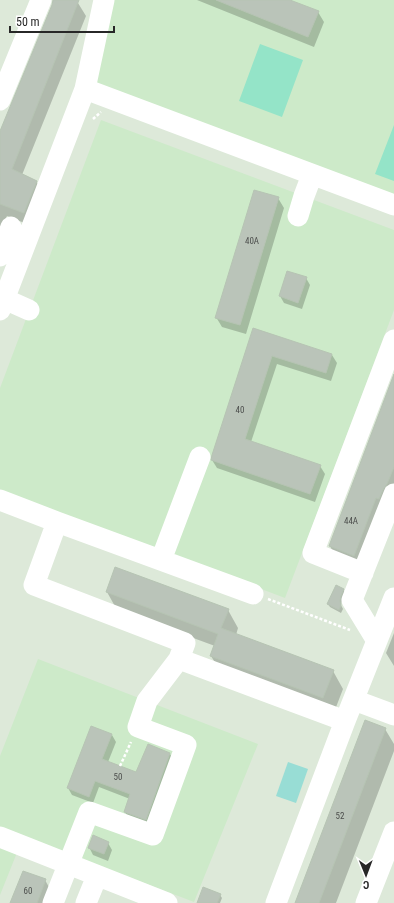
<svg xmlns="http://www.w3.org/2000/svg" width="394" height="903" viewBox="0 0 394 903" font-family="'Roboto Condensed',sans-serif">
  <rect width="100%" height="100%" fill="#dde9d9"/>
  <path fill="#cdeac9" d="M 113,0 L 394,0 L 394,195 L 95,84 Z
    M 101,120 L 394,230 L 394,310 L 285,598 L 0,490 L 0,388 Z
    M 38,659 L 258,744 L 194,902 L 0,828 L 0,756 Z
    M 0,844 L 18,850 L 0,895 Z"/>
  <path fill="#98ddd5" d="M 288,762 L 308,769 L 296,803 L 276,796 Z"/>
  <path fill="#94e4c8" d="M 260,44 L 303,60 L 282,117 L 239,101 Z
    M 394,125 L 394,181 L 375,174 Z"/>
  <path fill="#0003" d="M 53,0 L 72,0 L 78,3 L 86,16 L 22,175 L 36,181 L 44,195 L 32,226 L 7,216 L 0,231 L 0,133 L 53,5 Z
    M 197,0 L 287,0 L 318,12 L 324,22 L 314,47 Z
    M 278,198 L 284,208 L 246,334 L 222,327 L 216,317 Z
    M 306,278 L 310,285 L 302,309 L 284,303 L 280,296 Z
    M 254,329 L 332,355 L 337,363 L 331,381 L 277,364 L 251,442 L 320,466 L 325,474 L 315,502 L 217,468 L 212,460 Z
    M 394,377 L 394,498 L 361,569 L 337,559 L 330,546 Z
    M 343,589 L 345,593 L 342,600 L 341,605 L 343,609 L 341,613 L 330,607 L 328,604 Z
    M 107,592 L 228,610 L 238,628 L 236,635 L 333,671 L 343,689 L 333,715 L 222,674 L 211,656 L 215,646 L 117,610 Z
    M 394,633 L 394,666 L 386,653 Z
    M 385,729 L 394,744 L 394,751 L 336,903 L 296,903 Z
    M 112,735 L 116,742 L 108,762 L 137,774 L 170,754 L 174,761 L 150,826 L 129,819 L 125,812 L 130,799 L 99,787 L 93,803 L 72,795 L 68,788 Z
    M 108,843 L 112,850 L 108,861 L 93,855 L 89,847 Z
    M 45,880 L 55,898 L 53,903 L 12,903 Z
    M 220,895 L 222,898 L 220,903 L 200,903 Z"/>
  <path fill="#bac4b9" stroke="#b6c4b3" d="M 53,0 L 79,0 L 12,169 L 37,181 L 24,213 L 0,204 L 0,131 L 52,5 Z
    M 216,0 L 290,0 L 319,11 L 308,37 Z
    M 254,190 L 279,197 L 240,325 L 215,318 Z
    M 287,271 L 307,277 L 298,303 L 279,296 Z
    M 253,328 L 332,354 L 326,373 L 272,356 L 245,439 L 321,465 L 310,494 L 211,460 L 212,455 Z
    M 394,374 L 394,467 L 387,484 L 383,490 L 379,499 L 376,498 L 354,556 L 329,546 Z
    M 115,567 L 229,609 L 221,628 L 334,670 L 323,698 L 210,656 L 218,634 L 106,592 Z
    M 336,585 L 344,589 L 341,596 L 340,601 L 341,605 L 339,610 L 327,604 Z
    M 365,720 L 386,728 L 319,903 L 295,903 Z
    M 91,726 L 112,734 L 102,759 L 136,772 L 148,744 L 170,753 L 146,820 L 124,812 L 130,794 L 95,781 L 89,797 L 67,788 Z
    M 93,835 L 109,842 L 104,854 L 88,848 Z
    M 23,871 L 46,879 L 37,903 L 10,903 Z
    M 203,887 L 221,894 L 217,903 L 197,903 Z"/>
  <g fill="none" stroke-linecap="round" stroke-linejoin="round">
    <path stroke="#fff" stroke-width="2.5" stroke-dasharray="3 2" stroke-linecap="butt" d="M 93,119 L 101,112
      M 268,599 L 350,630
      M 120,766 L 131,742"/>
    <path stroke="#fff" stroke-width="21" d="M 104,0 L 85,89 L 394,205
      M 0,100 L 41,0
      M 298,216 L 304,196 L 312,175
      M 0,256 L 11,227
      M 0,297 L 29,310
      M 0,310 L 85,89
      M 0,500 L 57,522 L 253,594
      M 57,522 L 34,585 L 185,643 L 179,659 L 345,721
      M 161,560 L 200,457
      M 363,573 L 313,553 L 394,340
      M 377,641 L 352,600 L 394,494
      M 354,700 L 394,715
      M 0,837 L 167,903
      M 53,903 L 89,812 L 153,835 L 186,745 L 138,727 L 147,701 L 179,659
      M 86,903 L 97,876
      M 276,903 L 345,721 L 394,598
      M 366,903 L 394,832"/>
  </g>
  <g text-anchor="middle" stroke-width="4" stroke-linejoin="round" paint-order="stroke">
    <g font-size="9" fill="#4c4e4c">
      <text x="252" y="244">40А</text>
      <text x="240" y="413">40</text>
      <text x="351" y="524">44А</text>
      <text x="118" y="780">50</text>
      <text x="340" y="819">52</text>
      <text x="28" y="894">60</text>
    </g>
  </g>
  <g transform="translate(366 875) rotate(179)" stroke="#ffffff" stroke-width="3" paint-order="stroke">
  <path d="M0-3L7 15L0 10L-7 15Z" fill="#272727"/>
  <text y="-6" font-size="11" font-weight="bold" text-anchor="middle" fill="#272727">С</text>
  </g>
  <path d="M10 26v6h104v-6" fill="none" stroke="#272727" stroke-width="2"/>
  <text x="16" y="26" font-size="12" fill="#272727" stroke="#ffffff" stroke-width="3" paint-order="stroke">50 m</text>
</svg>
